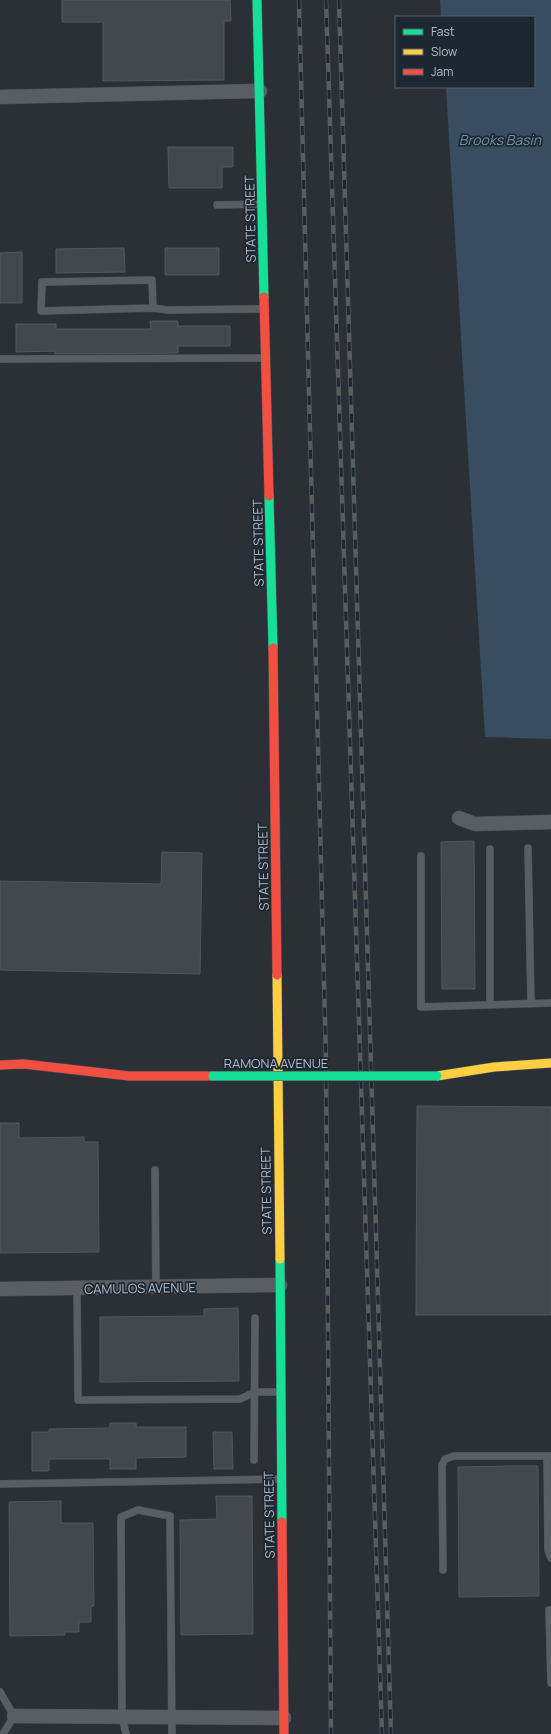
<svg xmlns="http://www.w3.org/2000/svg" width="551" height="1734" viewBox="0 0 551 1734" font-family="Manrope,sans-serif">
  <rect width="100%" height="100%" fill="#2a3036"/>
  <path fill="#394d60" d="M 440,0 L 551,0 L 551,739 L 485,737 L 446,87 L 534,87 L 534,17 L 441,17 Z"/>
  <path fill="#42484d" stroke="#52585e" d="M 62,0 L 230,0 L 231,21 L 224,21 L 224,80 L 103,81 L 103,22 L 62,22 Z
    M 168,147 L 233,147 L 233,167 L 222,167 L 222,188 L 169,188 Z
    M 124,248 L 125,272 L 56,273 L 56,249 Z
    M 165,248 L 219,248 L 219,275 L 165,275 Z
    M 22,252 L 22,303 L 0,303 L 0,253 Z
    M 150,321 L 178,321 L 178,326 L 230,326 L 230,346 L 178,346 L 178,353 L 55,354 L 55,351 L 16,352 L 16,324 L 56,324 L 56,329 L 151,329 Z
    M 474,841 L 475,989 L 442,989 L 441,842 Z
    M 162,852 L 202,853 L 200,974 L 0,970 L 0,881 L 161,884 Z
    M 417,1106 L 551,1107 L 551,1315 L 416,1315 Z
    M 0,1123 L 19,1123 L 19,1138 L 84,1137 L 84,1142 L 98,1142 L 99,1252 L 0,1253 Z
    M 238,1308 L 239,1381 L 100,1382 L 100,1317 L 204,1316 L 204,1309 Z
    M 110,1423 L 136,1423 L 136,1427 L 186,1427 L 186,1457 L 136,1458 L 136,1469 L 110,1469 L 110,1459 L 49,1459 L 49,1471 L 32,1471 L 32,1432 L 49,1432 L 49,1429 L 110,1428 Z
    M 213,1432 L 232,1432 L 233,1469 L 214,1469 Z
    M 508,1466 L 538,1466 L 539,1596 L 459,1597 L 458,1467 Z
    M 216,1496 L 252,1496 L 253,1634 L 181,1635 L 180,1520 L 217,1519 Z
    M 61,1501 L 61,1523 L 93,1523 L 94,1606 L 91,1606 L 91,1622 L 79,1622 L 79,1632 L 65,1632 L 65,1635 L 10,1636 L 9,1502 Z"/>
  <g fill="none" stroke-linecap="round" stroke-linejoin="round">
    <defs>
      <path id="lane" d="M 217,205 L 262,204
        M 153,308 L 152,280 L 42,282 L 41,311 L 153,308 L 167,310 L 265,309
        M 0,359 L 266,358
        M 528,848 L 531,1004
        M 421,856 L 421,1007 L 551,1003
        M 490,1005 L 490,849
        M 155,1170 L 156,1288
        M 77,1288 L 78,1400 L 240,1399 L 255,1392 L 281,1392
        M 547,1456 L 548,1550 L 551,1558
        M 254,1460 L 255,1318
        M 0,1484 L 281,1479
        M 443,1570 L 442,1465 L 445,1459 L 454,1456 L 551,1456
        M 551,1610 L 549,1610 L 551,1683
        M 0,1692 L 14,1716 L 3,1734
        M 126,1734 L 122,1717 L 121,1517 L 138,1510 L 170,1516 L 172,1734"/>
      <path id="street" d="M 0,97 L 260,91
        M 459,818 L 475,824 L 551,822
        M 0,1289 L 280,1285
        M 14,1716 L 284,1718"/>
      <path id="fast" d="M 257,0 L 264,297
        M 269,496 L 273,648
        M 280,1259 L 282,1522"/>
      <path id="slow" d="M 277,975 L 280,1259
        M 437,1076 L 494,1067 L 551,1063"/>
      <path id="jam" d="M 264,297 L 269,496
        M 273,648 L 277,975
        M 0,1065 L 24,1064 L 129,1076 L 213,1076
        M 282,1522 L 284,1734"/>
    </defs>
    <use href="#lane" stroke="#484c51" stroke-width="8"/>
    <use href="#street" stroke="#484c51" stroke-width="15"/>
    <use href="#fast" stroke="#484c51" stroke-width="10"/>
    <use href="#slow" stroke="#484c51" stroke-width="10"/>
    <use href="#jam" stroke="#484c51" stroke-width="10"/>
    <use href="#lane" stroke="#595e65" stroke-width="7"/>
    <use href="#street" stroke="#595e65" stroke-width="14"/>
    <use href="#fast" stroke="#16e098" stroke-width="9"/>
    <use href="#slow" stroke="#ffcf43" stroke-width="9"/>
    <use href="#jam" stroke="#f24e42" stroke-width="9"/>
    <defs>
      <path id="rail" d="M 299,0 L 326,1061 L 331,1734
        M 326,0 L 382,1734
        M 339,0 L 391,1734"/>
    </defs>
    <use href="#rail" stroke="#585d62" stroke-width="4.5"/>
    <use href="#rail" stroke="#1d2731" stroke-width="3" stroke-dasharray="9" stroke-linecap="butt"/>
    <defs>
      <path id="fast-bridge" d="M 213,1076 L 437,1076"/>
    </defs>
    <use href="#fast-bridge" stroke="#484c51" stroke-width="10" stroke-linecap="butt"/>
    <use href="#fast-bridge" stroke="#16e098" stroke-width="9"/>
  </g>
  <g text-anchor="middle" stroke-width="3.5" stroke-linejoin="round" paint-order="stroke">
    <g font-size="13" fill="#b4bdc7" stroke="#1d2731">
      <text transform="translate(250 219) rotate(-91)" y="5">STATE STREET</text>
      <text transform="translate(258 543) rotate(-91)" y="5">STATE STREET</text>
      <text transform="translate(263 867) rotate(-91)" y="5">STATE STREET</text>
      <text x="276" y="1068">RAMONA AVENUE</text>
      <text transform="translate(266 1191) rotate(-91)" y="5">STATE STREET</text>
      <text transform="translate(140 1288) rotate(-1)" y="5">CAMULOS AVENUE</text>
      <text transform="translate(269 1515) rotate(-91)" y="5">STATE STREET</text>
    </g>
    <g font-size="14" font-style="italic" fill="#7591a9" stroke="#1d2731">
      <text x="500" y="145">Brooks Basin</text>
    </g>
  </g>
  <rect x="395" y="16" width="140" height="72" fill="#1d2731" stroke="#59636d"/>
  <rect x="403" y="29" width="20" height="6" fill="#16e098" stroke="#59636d"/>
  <text x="431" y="36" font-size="12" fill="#b4bdc7">Fast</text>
  <rect x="403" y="49" width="20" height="6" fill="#ffcf43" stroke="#59636d"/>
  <text x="431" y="56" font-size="12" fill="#b4bdc7">Slow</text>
  <rect x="403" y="69" width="20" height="6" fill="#f24e42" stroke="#59636d"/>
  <text x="431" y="76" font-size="12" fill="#b4bdc7">Jam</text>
</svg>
